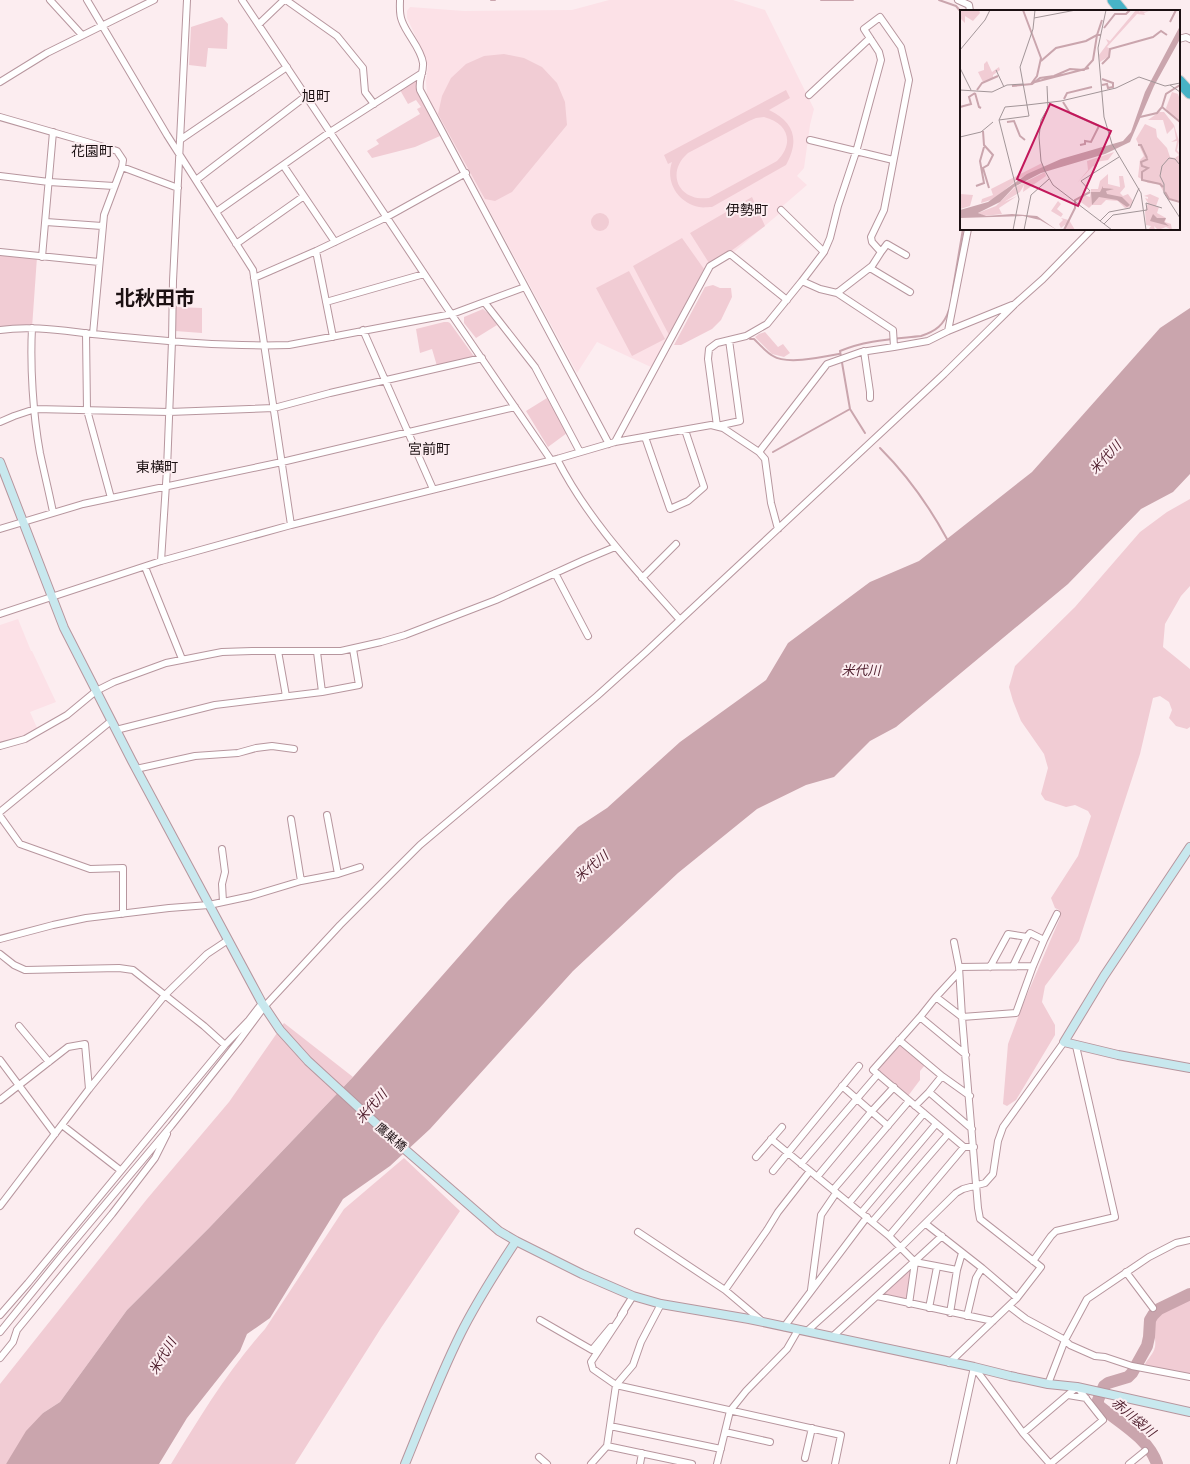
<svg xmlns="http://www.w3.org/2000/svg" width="1190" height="1464" viewBox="0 0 1190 1464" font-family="Rubik,'Noto Sans JP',sans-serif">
  <rect width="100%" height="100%" fill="#fcedf0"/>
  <path fill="#fce1e7" d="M 609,0 L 733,0 L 765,10 L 814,109 L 810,125 L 804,168 L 797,176 L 807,185 L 778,210 L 780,213 L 734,252 L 709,265 L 653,368 L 597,342 L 577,373 L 427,95 L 426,81 L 428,66 L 423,52 L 407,18 L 407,11 L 410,7 L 464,11 L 572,10 Z
    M 18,619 L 31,651 L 32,651 L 56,702 L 30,712 L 38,730 L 28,736 L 0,743 L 0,625 Z"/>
  <path fill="#f1ccd4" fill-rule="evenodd" d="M 222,17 L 228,24 L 227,49 L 208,48 L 206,67 L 189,65 L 191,27 Z
    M 504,54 L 524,58 L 542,67 L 557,83 L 565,102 L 567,125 L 512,192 L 495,201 L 485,199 L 481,192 L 438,114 L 442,96 L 451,78 L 466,64 L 484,56 Z
    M 418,78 L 419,93 L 440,136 L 415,147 L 372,158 L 367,151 L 379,144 L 376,140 L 420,114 L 417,109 L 421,107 L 416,100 L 408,104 L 400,90 Z
    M 786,90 L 790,98 L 769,110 C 794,122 800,140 786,165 L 712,207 C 708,207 703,208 699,207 C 678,203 665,182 672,162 L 668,164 L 664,155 ZM 764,117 C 788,123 795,143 777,161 L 709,198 C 679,202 665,173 688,153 L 749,121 L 756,118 Z
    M 752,197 L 765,226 L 731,251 L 709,263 L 690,233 Z
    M591 222a9 9 0 1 1 18 0a9 9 0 1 1-18 0Z
    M 682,238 L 704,269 L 669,335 L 633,266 Z
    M 0,252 L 37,257 L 32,328 L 0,330 Z
    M 629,271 L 665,339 L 632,356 L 596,288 Z
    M 713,285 L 720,288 L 731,288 L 732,297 L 721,320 L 712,329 L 681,345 L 674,345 L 705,287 Z
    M 176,307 L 202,308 L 202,333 L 175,331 Z
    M 483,309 L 489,314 L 497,325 L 476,338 L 464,323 L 464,317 Z
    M 444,322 L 448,322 L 450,323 L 473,355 L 473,358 L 437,366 L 432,349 L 420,353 L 416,329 Z
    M 765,332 L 778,347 L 783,344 L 790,353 L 784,357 L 772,354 L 755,337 L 759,334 Z
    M 547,398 L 567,433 L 548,447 L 526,411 Z
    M 1190,499 L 1190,586 L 1181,596 L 1165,624 L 1163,647 L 1190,669 L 1190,727 L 1187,729 L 1176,726 L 1169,718 L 1172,710 L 1169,702 L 1160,696 L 1153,698 L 1140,754 L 1079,941 L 1045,986 L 1042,1002 L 1055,1025 L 1055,1035 L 1016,1100 L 1007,1106 L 1003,1104 L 1008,1044 L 1023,1004 L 1060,918 L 1059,910 L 1055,908 L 1051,898 L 1078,856 L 1091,816 L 1088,811 L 1075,805 L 1066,807 L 1045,800 L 1041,794 L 1048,768 L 1044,754 L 1021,721 L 1013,701 L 1009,687 L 1015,666 L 1075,607 L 1140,532 L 1167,512 Z
    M 284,1023 L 353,1077 L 209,1228 L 127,1310 L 60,1402 L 43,1413 L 6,1464 L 0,1464 L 0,1384 L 147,1199 L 229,1102 Z
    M 900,1044 L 925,1065 L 920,1071 L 920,1080 L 908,1096 L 878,1070 Z
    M 404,1158 L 460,1211 L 381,1328 L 295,1464 L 171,1464 C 200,1417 228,1370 265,1329 L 344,1209 Z
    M 912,1269 L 907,1301 L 883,1294 L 909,1270 Z
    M 1190,1296 L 1190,1377 L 1144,1368 C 1145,1360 1153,1356 1155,1347 C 1156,1340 1154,1332 1154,1325 C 1154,1307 1177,1304 1190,1296 Z"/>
  <path fill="#caa5ad" d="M 1190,308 L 1190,474 L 1173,492 L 1141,509 L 1068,584 L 896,727 L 870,741 L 834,777 L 806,785 L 757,809 L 678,873 L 573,971 L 430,1129 L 390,1166 L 343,1199 L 270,1318 L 247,1334 L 240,1351 L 187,1418 L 159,1464 L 6,1464 L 26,1431 L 43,1413 L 60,1402 L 127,1310 L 209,1228 L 353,1077 L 507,902 L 578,827 L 607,808 L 680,742 L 766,680 L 788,643 L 870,582 L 919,561 L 1032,472 L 1160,328 Z"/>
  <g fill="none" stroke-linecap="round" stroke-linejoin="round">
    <path stroke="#caa5ad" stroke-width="2" d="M 491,0 L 495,0
      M 821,0 L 853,0
      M 939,0 L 956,6 L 961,12
      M 952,294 L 963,229
      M 750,339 L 754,339 C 760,345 766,352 773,356 C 787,365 823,357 839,354
      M 865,433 L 850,409 L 840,351 C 865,340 894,339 921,336 C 936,331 944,325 949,310
      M 880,448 C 908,476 928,504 947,539
      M 773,452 L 850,409"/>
    <path stroke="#caa5ad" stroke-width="12" d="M 1157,1464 C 1148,1437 1118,1422 1098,1405 L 1098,1400 L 1104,1386 L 1108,1383 L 1128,1377 L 1132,1373 L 1147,1346 L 1149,1337 L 1150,1320 L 1153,1315 L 1159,1309 L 1190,1294"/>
    <defs>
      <path id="street" d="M 50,0 L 82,35
        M 87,0 L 167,135 L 253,270 L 291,525
        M 242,0 L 441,299 L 551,460
        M 286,0 L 337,36 L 363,68 L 365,92 L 374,104
        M 400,0 C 400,7 399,14 402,21 C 407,35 421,48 423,63 C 424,72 418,80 420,90 L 609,444
        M 958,0 L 969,5 L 970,11
        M 259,24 L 284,0
        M 1179,39 L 1186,37 L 1190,39
        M 0,82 L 47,53 L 154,0
        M 809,95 L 870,38
        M 0,117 L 111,149 L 117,151 L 123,160 L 122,167 L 104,215 L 93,334
        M 180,140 L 287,67
        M 810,140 L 893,160
        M 283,165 L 335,242
        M 122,167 L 178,188
        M 0,176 L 49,182 L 114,186
        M 196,180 L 306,96
        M 781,210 L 824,252
        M 216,212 L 330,132 L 422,73
        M 46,222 L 102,226
        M 236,244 L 304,196
        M 316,251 L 333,337
        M 0,252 L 99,262
        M 881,252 L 887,244 L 906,255
        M 42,257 L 53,132
        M 870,268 L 910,292
        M 254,278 L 316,251 L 387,217 L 466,173
        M 837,293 L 872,266 L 881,252 L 872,242 L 871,237 L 884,210 L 909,80 L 901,47 L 880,17 L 864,29 L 879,52 L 881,60 L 856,152 L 838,206 L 830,238 L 824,252 L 802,281 L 820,289 L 837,293 L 893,330 L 894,347
        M 326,302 L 424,274
        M 485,303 L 535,367 L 580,452
        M 32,328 C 30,365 33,415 40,453 C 44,472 49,492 53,512
        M 0,330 C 35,325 69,332 103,335 C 165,341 227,347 289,345 L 452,314 L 525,287
        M 363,330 L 433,489
        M 948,331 L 968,229
        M 86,333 L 87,410 L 111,498
        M 729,340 L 740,421 L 717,426 L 708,359 L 709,349 L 717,343 L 746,336 L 767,324 L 802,281
        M 864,351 L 870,392 L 870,398
        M 0,422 L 14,416 L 35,409 L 169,412 L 274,408 L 330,393 L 482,358
        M 645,437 L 670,509 L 688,501 L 704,487 L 685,430
        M 615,442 L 710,266 L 730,254 L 787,300
        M 759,452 L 827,364 L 861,352 L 894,347 L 928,341 L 948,331 L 1012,305
        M 557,459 C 588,520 635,569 680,620
        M 0,529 L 83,504 L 282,462 L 515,407
        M 161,561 L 167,469 L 172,341 L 173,281 L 187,0
        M 145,567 L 182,659
        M 555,573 L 588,636
        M 642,578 L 676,544
        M 0,614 L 161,561 L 291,525 L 557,459 L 615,442 L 711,425 L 723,428 L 759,452 L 765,459 L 771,503 L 778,529
        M 278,651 L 286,696
        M 322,692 L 359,685 L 353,649
        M 116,730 L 215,705 L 322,692 L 317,652
        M 0,746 L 25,739 L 67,715 L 96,691 L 114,682 L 166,663 L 222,652 L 252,651 L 341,651 L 381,642 L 405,635 L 496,600 L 584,560 L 615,547
        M 136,769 L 195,756 L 238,753 L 256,748 L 272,746 L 294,749
        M 0,812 L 111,721
        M 327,815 L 338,874
        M 0,816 L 20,844 L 90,869 L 123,868 L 123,914
        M 291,819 L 301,881
        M 222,849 L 225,872 L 222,884 L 223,902
        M 0,939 L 53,925 L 86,918 L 169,908 L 209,905 L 251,896 L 301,881 L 338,874 L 360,867
        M 1044,940 L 1057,914
        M 954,942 L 959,967 L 962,1017 L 1016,1013 L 1033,966 L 1044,940 L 1030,933 L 1027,937
        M 0,954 L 14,965 L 25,970 L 119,968 L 133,970 L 204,1026 L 225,1045
        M 959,967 L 1033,966
        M 990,967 L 1008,934 L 1027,937 L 1013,966
        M 959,972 L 936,997 L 920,1017 L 873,1070 L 964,1147 L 974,1147
        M 936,997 L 962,1017 L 978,1208 L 980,1219 L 1041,1267 L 1017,1298 L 949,1363
        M 920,1017 L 966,1055
        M 19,1026 L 49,1062
        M 899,1040 L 942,1076 L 929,1092
        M 0,1060 L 55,1134
        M 942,1076 L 970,1096
        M 842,1086 L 888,1126
        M 0,1100 L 68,1047 L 85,1044 L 89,1089
        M 915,1106 L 929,1092 L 972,1129
        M 62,1125 L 120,1170
        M 771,1139 L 810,1171
        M 756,1157 L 782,1127
        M 801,1164 L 878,1074
        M 773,1171 L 859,1066
        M 817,1177 L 871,1112 L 894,1087
        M 833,1190 L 909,1101
        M 849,1203 L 924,1113
        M 0,1206 L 89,1089 L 165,995 L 207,954 L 228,940
        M 861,1213 L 936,1124
        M 872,1222 L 948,1134
        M 926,1224 L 982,1268 L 1017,1298
        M 638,1232 L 725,1290 L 763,1322
        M 889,1236 L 964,1147
        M 1033,1261 L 1051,1236 L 1056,1231 L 1115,1217 L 1076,1046
        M 1126,1272 L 1153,1308
        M 725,1290 L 767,1230 L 778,1212 L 810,1171 L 889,1236 L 915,1262 L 957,1270
        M 811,1290 L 821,1215 L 836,1193
        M 877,1296 L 993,1321
        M 909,1304 L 915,1262
        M 1009,1306 L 1026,1319 L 1065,1340 L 1070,1345 L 1095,1356 L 1105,1357 L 1132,1366 L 1190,1377
        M 929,1308 L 937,1267
        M 624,1312 L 591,1362 L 593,1369 L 616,1385 L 841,1435 L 835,1464
        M 950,1313 L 957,1270 L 962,1253
        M 0,1315 L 28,1283 L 225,1045 L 249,1020 L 259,1007
        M 621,1315 L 633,1296
        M 967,1316 L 976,1278 L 982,1268
        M 540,1320 L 592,1350 L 611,1327
        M 784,1327 L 867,1217
        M 807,1331 L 901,1247 L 956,1193 L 963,1189 L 985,1183 L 993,1174 L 998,1141 L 1003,1127 L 1064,1042
        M 0,1332 L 61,1257 L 171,1126 L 238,1042 L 264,1007 L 340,925 L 420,845 L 597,696 L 647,651 L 680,620 L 944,374 L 1016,303 L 1043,279 L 1092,229
        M 832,1337 L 942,1236
        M 0,1358 L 13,1342 L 17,1330 L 112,1214 L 155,1158 L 167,1134
        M 974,1367 L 1023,1433 L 1050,1464
        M 1048,1384 L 1065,1340 L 1087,1299 L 1149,1257 L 1176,1243 L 1190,1240
        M 1068,1395 L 1086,1398
        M 610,1426 L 721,1449
        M 725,1432 L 770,1442
        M 1023,1433 L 1077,1387 L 1103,1420 L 1050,1464
        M 607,1446 L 692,1464
        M 539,1457 L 547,1464
        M 805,1458 L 812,1428
        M 591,1464 L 607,1446 L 616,1385 L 633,1365 L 641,1342 L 661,1304
        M 640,1464 L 642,1453
        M 717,1464 L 730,1411 L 746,1391 L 787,1349 L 798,1330
        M 953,1464 L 974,1367
        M 1129,1464 L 1145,1451"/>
      <path id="secondary" d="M 0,462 L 64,628 L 132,761 L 262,1003 L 280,1030 L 308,1061 L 393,1139 L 499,1231 L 516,1241 L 582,1274 L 633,1296 L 661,1304 L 749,1319 L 974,1367 L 1010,1376 L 1048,1384 L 1077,1387 L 1190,1412
        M 1190,847 L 1104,976 L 1064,1042 L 1118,1055 L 1190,1068
        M 405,1464 C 423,1420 440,1375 461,1333 C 477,1301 497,1270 516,1241"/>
      <path id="highway" d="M 1113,0 L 1122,11
        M 1179,81 L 1190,93"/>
    </defs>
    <use href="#street" stroke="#b7969e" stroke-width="8"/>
    <use href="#secondary" stroke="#b7969e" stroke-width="10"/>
    <use href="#highway" stroke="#d2cfd0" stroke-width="13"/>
    <use href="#street" stroke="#fff" stroke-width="6"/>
    <use href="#secondary" stroke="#c8e8ee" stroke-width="8"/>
    <use href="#highway" stroke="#47b2c6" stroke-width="11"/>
  </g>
  <g text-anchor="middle" stroke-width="4" stroke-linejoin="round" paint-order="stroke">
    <g font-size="12" fill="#1c1113" stroke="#fcedf0">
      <text transform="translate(391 1137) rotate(41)" y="4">鷹巣橋</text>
    </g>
    <g font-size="13" font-style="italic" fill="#4f1e2d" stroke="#fcedf0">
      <text transform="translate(1105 457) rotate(-47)" y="5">米代川</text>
      <text x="861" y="675">米代川</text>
      <text transform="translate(591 866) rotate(-40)" y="5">米代川</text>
      <text transform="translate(371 1106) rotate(-48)" y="5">米代川</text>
      <text transform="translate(162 1356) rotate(-59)" y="5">米代川</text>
      <text transform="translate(1134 1417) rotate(40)" y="5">赤川袋川</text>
    </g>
    <g font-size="14" fill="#1c1113" stroke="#fcedf0">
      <text x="316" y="101">旭町</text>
      <text x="92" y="156">花園町</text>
      <text x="747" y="215">伊勢町</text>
      <text x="429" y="454">宮前町</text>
      <text x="157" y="472">東横町</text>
    </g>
    <g font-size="20" font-weight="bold" fill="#1c1113" stroke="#fcedf0">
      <text x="155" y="305">北秋田市</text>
    </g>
  </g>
  <g transform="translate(960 10)">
    <rect width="220" height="220" fill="#fcedf0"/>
    <path d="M 0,0 L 19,0 L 20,3 L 13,11 L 5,6 L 5,13 L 0,8 ZM 176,0 L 180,0 L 179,3 L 181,0 L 191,0 L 191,1 L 187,0 L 182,2 L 189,1 L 184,3 L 185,5 L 177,4 L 147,37 L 151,39 L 148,47 L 140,52 L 139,45 L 148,33 L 146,29 L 150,31 ZM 27,51 L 32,62 L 39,57 L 40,60 L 33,65 L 33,68 L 23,72 L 18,62 L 24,60 L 24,54 ZM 212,82 L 218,84 L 220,90 L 220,111 L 208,103 L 206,98 ZM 199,102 L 204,102 L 214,115 L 219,131 L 217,140 L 220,144 L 220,191 L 207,188 L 199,174 L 188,173 L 178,167 L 180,150 L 184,146 L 176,129 L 185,114 L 196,119 L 197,127 L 207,138 L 210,147 L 215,148 L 219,145 L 215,141 L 217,131 L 211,132 L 216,129 L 214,117 L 207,124 L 203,110 L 188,110 ZM 154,142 L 148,150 L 136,152 L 137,157 L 133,156 L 117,173 L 128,160 L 127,151 ZM 82,153 L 84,157 L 58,169 L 34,189 L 21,193 L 22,189 L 33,185 L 31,179 ZM 85,162 L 86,166 L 63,182 L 64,175 L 60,182 L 44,192 L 57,186 L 39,198 L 42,204 L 24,206 L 18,203 L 36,196 L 55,177 ZM 148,164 L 148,174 L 160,177 L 159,166 L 163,166 L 165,177 L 160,183 L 163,186 L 168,184 L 173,191 L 171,197 L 165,198 L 158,191 L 146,190 L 141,195 L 132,195 L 129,198 L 118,190 L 123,185 L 130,187 L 131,179 L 138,179 L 140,171 ZM 0,184 L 13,185 L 10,196 L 0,199 ZM 190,184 L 199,188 L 196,196 L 199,197 L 197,203 L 206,208 L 205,212 L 211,214 L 212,220 L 206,217 L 198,220 L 194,216 L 195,220 L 188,220 L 191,216 L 186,215 L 185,201 L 188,193 L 185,188 L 188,189 L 188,187 L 184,186 ZM 98,191 L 101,194 L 97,199 L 103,204 L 101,207 L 91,201 ZM 101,208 L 109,210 L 115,220 L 104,220 L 106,214 L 101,218 L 99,214 L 103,210 Z" fill="#f1ccd4"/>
    <path d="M 220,16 L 220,29 L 194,76 L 170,132 L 145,144 L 81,163 L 54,177 L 40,192 L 18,203 L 26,206 L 52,204 L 77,206 L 97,220 L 80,210 L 63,206 L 0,208 L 0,200 L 28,192 L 67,164 L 101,149 L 163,131 L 171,122 L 185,82 ZM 143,176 L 143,178 L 154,179 L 146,181 L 147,184 L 162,187 L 170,195 L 167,197 L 157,190 L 139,187 L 132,195 L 131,182 L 140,182 ZM 193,204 L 197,208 L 206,208 L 204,212 L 209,216 L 190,211 Z" fill="#caa5ad"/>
    <path fill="none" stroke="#caa5ad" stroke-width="2" d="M 63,0 L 81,48 L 77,66 L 71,74M 210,12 L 216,0M 144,18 L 155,4 L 166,4 L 170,0M 81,51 L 96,38 L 126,31 L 137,25 L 142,10M 142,54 L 149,47 L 150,39 L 193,27 L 201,21 L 207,25M 142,69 L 153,73 L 153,77 L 148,78 L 147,74 L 142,75M 75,72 L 129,58M 52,76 L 72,74 L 80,68 L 94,66 L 110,59 L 124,60 L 133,50 L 137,25 L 141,25M 17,80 L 22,73 L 38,66M 15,83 L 19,97 L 21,98M 104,89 L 107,83 L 132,77M 103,92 L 110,103 L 139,116 L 131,132 L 125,131 L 125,134 L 120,135M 0,97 L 11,94 L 9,87 L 15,83M 202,97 L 220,112M 180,107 L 197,103 L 202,97 L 206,84 L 220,75M 47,112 L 54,111 L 60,126 L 65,130M 23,121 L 24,135 L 33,145 L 28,155 L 23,158 L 29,178M 178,135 L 181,135 L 187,148M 188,149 L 181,152 L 182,156 L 188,158 L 182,162 L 182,170 L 200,174 L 203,177M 16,176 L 24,173 L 20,151 L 24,137M 205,182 L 209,189 L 220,192M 104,220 L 115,198 L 115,190 L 130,182"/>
    <path fill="none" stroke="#a29598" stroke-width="1" d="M 146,0 L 138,38 L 144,107 L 152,134 L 181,183 L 186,220M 74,8 L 116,0M 0,40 L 25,10 L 30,0M 0,58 L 11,80M 36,60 L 44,77M 210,75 L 220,82M 87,76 L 88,98 L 81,110 L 79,127 L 81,151 L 85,161 L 93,175 L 152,220M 0,80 L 32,82 L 47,75 L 63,74M 67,95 L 101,91 L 156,78 L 179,67 L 205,76 L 220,73M 39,110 L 45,97 L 67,95M 0,127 L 21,122 L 33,112M 220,155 L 215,149 L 209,148 L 202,156 L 200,166 L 204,174 L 204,183 L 220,208M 130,181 L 121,171 L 159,147M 140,211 L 149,202 L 170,198 L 179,178M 144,214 L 153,205 L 187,200 L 186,193 L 202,198M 53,220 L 59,189 L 39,110 L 69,106 L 60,57 L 73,19 L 75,0M 64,220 L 71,185 L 89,169"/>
    <path fill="#c2185b" fill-opacity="0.15" stroke="#c2185b" stroke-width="2" d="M 90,94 L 151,121 L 118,196 L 57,169 Z"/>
    <rect width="220" height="220" fill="none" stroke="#1c1113" stroke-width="2"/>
  </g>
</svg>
